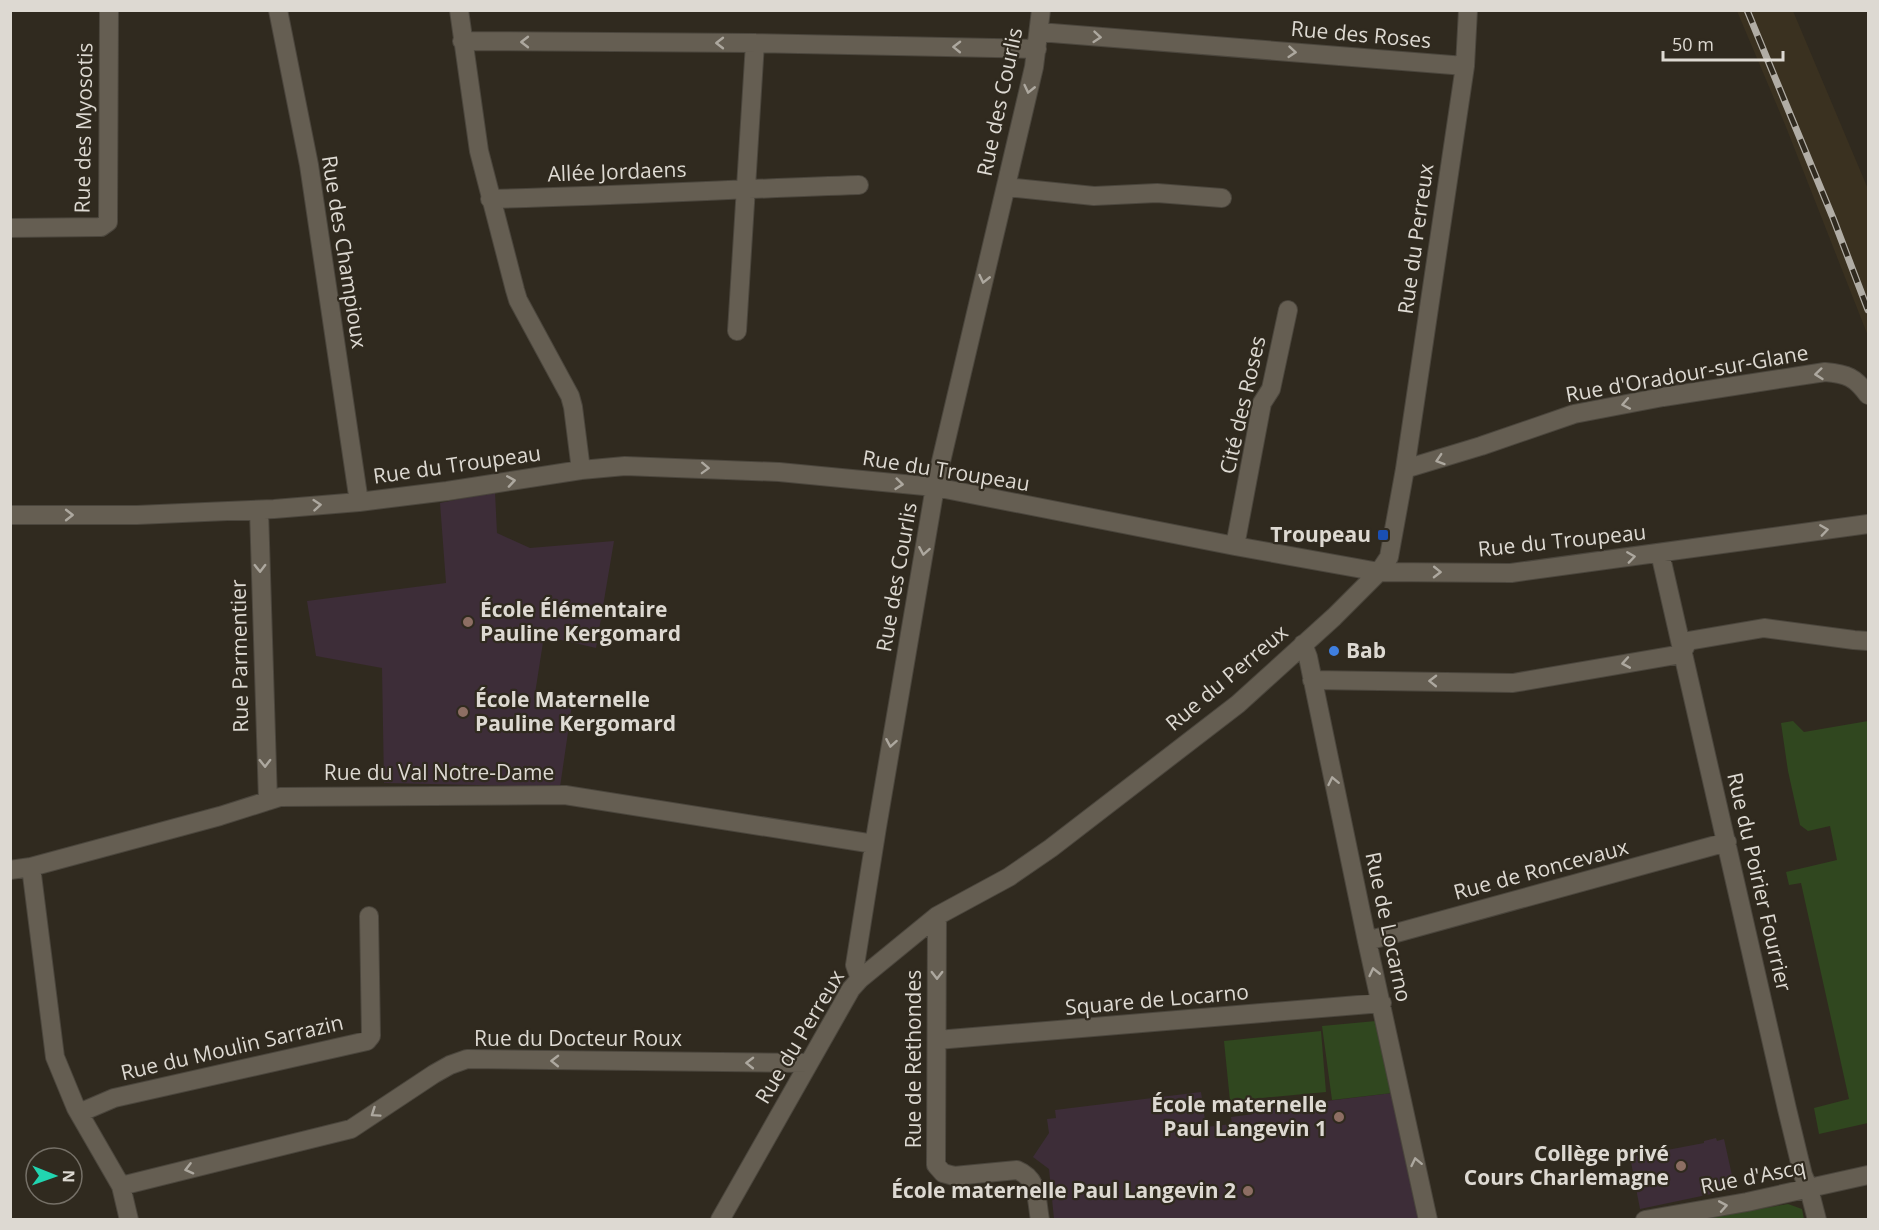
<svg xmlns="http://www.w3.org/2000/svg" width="1879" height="1230" font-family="'Open Sans',sans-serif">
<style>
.built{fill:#3a3120}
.education{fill:#3d2d38}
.green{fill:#30471f}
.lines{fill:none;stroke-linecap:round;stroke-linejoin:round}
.street-casing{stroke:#4b463d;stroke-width:20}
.street{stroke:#655e52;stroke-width:18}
.rail-casing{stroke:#b1ada5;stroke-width:7}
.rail{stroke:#302a1f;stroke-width:4.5;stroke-dasharray:14;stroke-linecap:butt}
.oneway{stroke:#ada89f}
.transit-dot{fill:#1a4fb4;stroke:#302a1f;stroke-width:2}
.education-dot{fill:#8d6e63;stroke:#302a1f;stroke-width:2}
.shop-dot{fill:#3f7fe0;stroke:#302a1f;stroke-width:2}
.labels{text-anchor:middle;stroke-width:4.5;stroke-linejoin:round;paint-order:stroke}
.street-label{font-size:21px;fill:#ddd9d2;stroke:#302a1f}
.poi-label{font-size:21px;font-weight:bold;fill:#ddd9d2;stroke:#302a1f;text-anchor:end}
</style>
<rect width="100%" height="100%" fill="#302a1f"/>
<path class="built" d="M1737,11H1793L1868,189V336L1786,127Z"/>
<path class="education" d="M495,492L497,533L530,548L614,541L596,648L544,636L534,700L572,705L560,787L384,783L382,668L316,656L307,601L446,583L440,503Z
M1201,1092L1206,1127L1232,1124L1231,1117L1253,1114V1110L1392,1093L1419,1219H1054L1049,1169L1033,1157L1049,1133L1047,1119L1056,1118L1055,1110Z
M1716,1138L1717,1141L1724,1139L1735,1189L1640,1209L1630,1157L1704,1143V1141Z"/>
<path class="green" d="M1793,721L1804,732L1868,721V1123L1819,1134L1814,1108L1849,1099L1801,883L1789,885L1786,872L1837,860L1830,826L1808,831L1800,825L1788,771L1781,723Z
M1376,1021L1392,1093L1332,1100L1322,1026Z
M1321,1031L1326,1092L1230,1101L1224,1041Z
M1788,1204L1802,1209L1804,1219H1702Z"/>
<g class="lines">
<g class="street-casing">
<path id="street" d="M278,10L309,165L359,502
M459,10L479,151L515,290L518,300L570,396L573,407L581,470
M1039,32L1465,66
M462,41L755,43L1037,49
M1006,187L1094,196L1157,193L1222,198
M490,199C613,196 736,189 859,185
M10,228L101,227L108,222L109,10
M737,331L755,43
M1405,469L1481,446L1574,414L1663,397L1825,372C1847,374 1855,377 1868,395
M259,510L268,801
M10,515H137L274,509L359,502L447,491L581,470L625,466L779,472L935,487L1235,546L1379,572L1511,573L1868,524
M1235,546L1262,403L1271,389L1288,310
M1660,553L1787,1109L1803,1175L1809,1189L1817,1220
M1303,644L1308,657L1367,941L1428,1220
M1312,680L1513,683L1676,655L1683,651L1688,641L1764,628L1854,640L1868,641
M31,867L55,1057L76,1108L121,1186L129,1220
M10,870L31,867L220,816L280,797L565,795L874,844
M937,916L936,1165L943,1173L954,1176L1017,1170C1039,1179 1036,1198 1040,1220
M1367,941L1727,842
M860,979L855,965L877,827L935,487L1034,67L1041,10
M937,1040L1382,1003
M79,1113L114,1098L367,1041L371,1036L369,916
M121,1186L351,1129L434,1074L450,1065L467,1059L808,1063
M720,1220L851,989L860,979L937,916L1009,877L1051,848L1238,704L1334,617L1379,572L1389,557L1405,469L1465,66L1468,10
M1645,1220L1747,1202L1868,1175"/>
</g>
<use href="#street" class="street"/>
<g class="rail-casing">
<path id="rail" d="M1747,10L1833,218L1868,310"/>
</g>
<use href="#rail" class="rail"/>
</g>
<defs><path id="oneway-chevron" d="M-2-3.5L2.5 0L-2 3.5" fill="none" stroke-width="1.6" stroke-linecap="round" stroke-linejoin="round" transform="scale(1.5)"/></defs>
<g class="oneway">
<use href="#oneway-chevron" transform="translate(1097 37) rotate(5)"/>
<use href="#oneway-chevron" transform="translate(525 42) rotate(-180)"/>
<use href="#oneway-chevron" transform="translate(720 43) rotate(-180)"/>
<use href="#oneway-chevron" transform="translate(957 47) rotate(-179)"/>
<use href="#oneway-chevron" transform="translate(1292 52) rotate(5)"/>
<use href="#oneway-chevron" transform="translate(1029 89) rotate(103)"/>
<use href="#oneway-chevron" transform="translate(984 279) rotate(103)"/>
<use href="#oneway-chevron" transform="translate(1819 374) rotate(174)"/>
<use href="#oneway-chevron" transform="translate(1626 404) rotate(169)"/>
<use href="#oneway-chevron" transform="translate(1440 460) rotate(162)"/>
<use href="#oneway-chevron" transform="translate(705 468) rotate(2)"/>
<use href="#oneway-chevron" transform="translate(511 481) rotate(-9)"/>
<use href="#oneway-chevron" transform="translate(899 484) rotate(6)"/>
<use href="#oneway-chevron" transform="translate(317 505) rotate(-5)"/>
<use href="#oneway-chevron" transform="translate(69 515)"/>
<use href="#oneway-chevron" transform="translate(1824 530) rotate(-8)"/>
<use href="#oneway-chevron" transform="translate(924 551) rotate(100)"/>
<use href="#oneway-chevron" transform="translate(1631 557) rotate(-8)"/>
<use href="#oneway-chevron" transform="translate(260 568) rotate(89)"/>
<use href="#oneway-chevron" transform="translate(1437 572) rotate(1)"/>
<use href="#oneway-chevron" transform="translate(1626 663) rotate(170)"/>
<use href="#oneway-chevron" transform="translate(1433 681) rotate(-179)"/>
<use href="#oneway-chevron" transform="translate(891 743) rotate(100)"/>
<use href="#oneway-chevron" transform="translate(265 763) rotate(89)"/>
<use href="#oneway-chevron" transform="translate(1333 781) rotate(-102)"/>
<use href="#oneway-chevron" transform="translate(1374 972) rotate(-103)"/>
<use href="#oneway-chevron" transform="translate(937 975) rotate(90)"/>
<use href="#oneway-chevron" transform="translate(555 1061) rotate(-179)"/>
<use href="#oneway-chevron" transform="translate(750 1063) rotate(-179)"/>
<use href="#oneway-chevron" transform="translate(375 1113) rotate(146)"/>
<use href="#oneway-chevron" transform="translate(1416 1162) rotate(-102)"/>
<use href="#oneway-chevron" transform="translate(189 1169) rotate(166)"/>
<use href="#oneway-chevron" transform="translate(1723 1206) rotate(-10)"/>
</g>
<rect class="transit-dot" x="1377" y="529" width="12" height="12" rx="3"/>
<g class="education-dot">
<circle cx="468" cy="622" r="6"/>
<circle cx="463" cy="712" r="6"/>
<circle cx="1339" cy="1117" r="6"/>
<circle cx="1681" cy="1166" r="6"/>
<circle cx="1248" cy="1191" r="6"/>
</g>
<circle class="shop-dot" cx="1334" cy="651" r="6"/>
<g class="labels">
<g class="street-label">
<text transform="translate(1361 35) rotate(5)" y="7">Rue des Roses</text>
<text transform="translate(1000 102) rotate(-78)" y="7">Rue des Courlis</text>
<text transform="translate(84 128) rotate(-89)" y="7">Rue des Myosotis</text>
<text transform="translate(617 172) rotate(-2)" y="7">Allée Jordaens</text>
<text transform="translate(1416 239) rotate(-82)" y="7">Rue du Perreux</text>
<text transform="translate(344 252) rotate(81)" y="7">Rue des Champioux</text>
<text transform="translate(1687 374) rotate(-10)" y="7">Rue d'Oradour-sur-Glane</text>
<text transform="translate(1243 405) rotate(-77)" y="7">Cité des Roses</text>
<text transform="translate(457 465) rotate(-8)" y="7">Rue du Troupeau</text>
<text transform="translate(946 471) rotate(9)" y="7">Rue du Troupeau</text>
<text transform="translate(1562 541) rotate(-6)" y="7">Rue du Troupeau</text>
<text transform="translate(897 577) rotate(-80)" y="7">Rue des Courlis</text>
<text transform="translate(240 656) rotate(-91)" y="7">Rue Parmentier</text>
<text transform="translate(1227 678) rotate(-40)" y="7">Rue du Perreux</text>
<text x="439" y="780">Rue du Val Notre-Dame</text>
<text transform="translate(1541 870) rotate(-15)" y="7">Rue de Roncevaux</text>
<text transform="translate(1759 882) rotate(77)" y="7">Rue du Poirier Fourrier</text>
<text transform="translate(1388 927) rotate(78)" y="7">Rue de Locarno</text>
<text transform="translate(1157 1000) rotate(-5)" y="7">Square de Locarno</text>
<text transform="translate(800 1037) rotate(-59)" y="7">Rue du Perreux</text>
<text x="578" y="1046">Rue du Docteur Roux</text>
<text transform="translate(232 1048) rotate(-13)" y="7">Rue du Moulin Sarrazin</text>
<text transform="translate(914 1059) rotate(-90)" y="7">Rue de Rethondes</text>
<text transform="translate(1753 1177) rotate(-11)" y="7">Rue d'Ascq</text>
</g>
<g class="poi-label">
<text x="1371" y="542">Troupeau</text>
<text x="480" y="617" text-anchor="start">École Élémentaire<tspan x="480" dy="24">Pauline Kergomard</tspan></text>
<text x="1346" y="658" text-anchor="start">Bab</text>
<text x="475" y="707" text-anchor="start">École Maternelle<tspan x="475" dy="24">Pauline Kergomard</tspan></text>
<text x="1327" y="1112">École maternelle<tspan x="1327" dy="24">Paul Langevin 1</tspan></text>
<text x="1669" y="1161">Collège privé<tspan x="1669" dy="24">Cours Charlemagne</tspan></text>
<text x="1236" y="1198">École maternelle Paul Langevin 2</text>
</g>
</g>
<rect width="1879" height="1230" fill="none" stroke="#ddd9d2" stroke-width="24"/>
<g transform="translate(54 1176) rotate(91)"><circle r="28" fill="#302a1f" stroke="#757067" stroke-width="1.5"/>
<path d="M0-4.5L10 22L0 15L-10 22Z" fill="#21d5b0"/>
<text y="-9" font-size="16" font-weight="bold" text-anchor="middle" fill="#ddd9d2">N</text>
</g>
<path d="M1663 51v9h120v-9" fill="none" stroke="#ddd9d2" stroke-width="3"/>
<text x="1672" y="51" font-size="18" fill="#ddd9d2" stroke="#302a1f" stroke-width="4.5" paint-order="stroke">50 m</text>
</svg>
